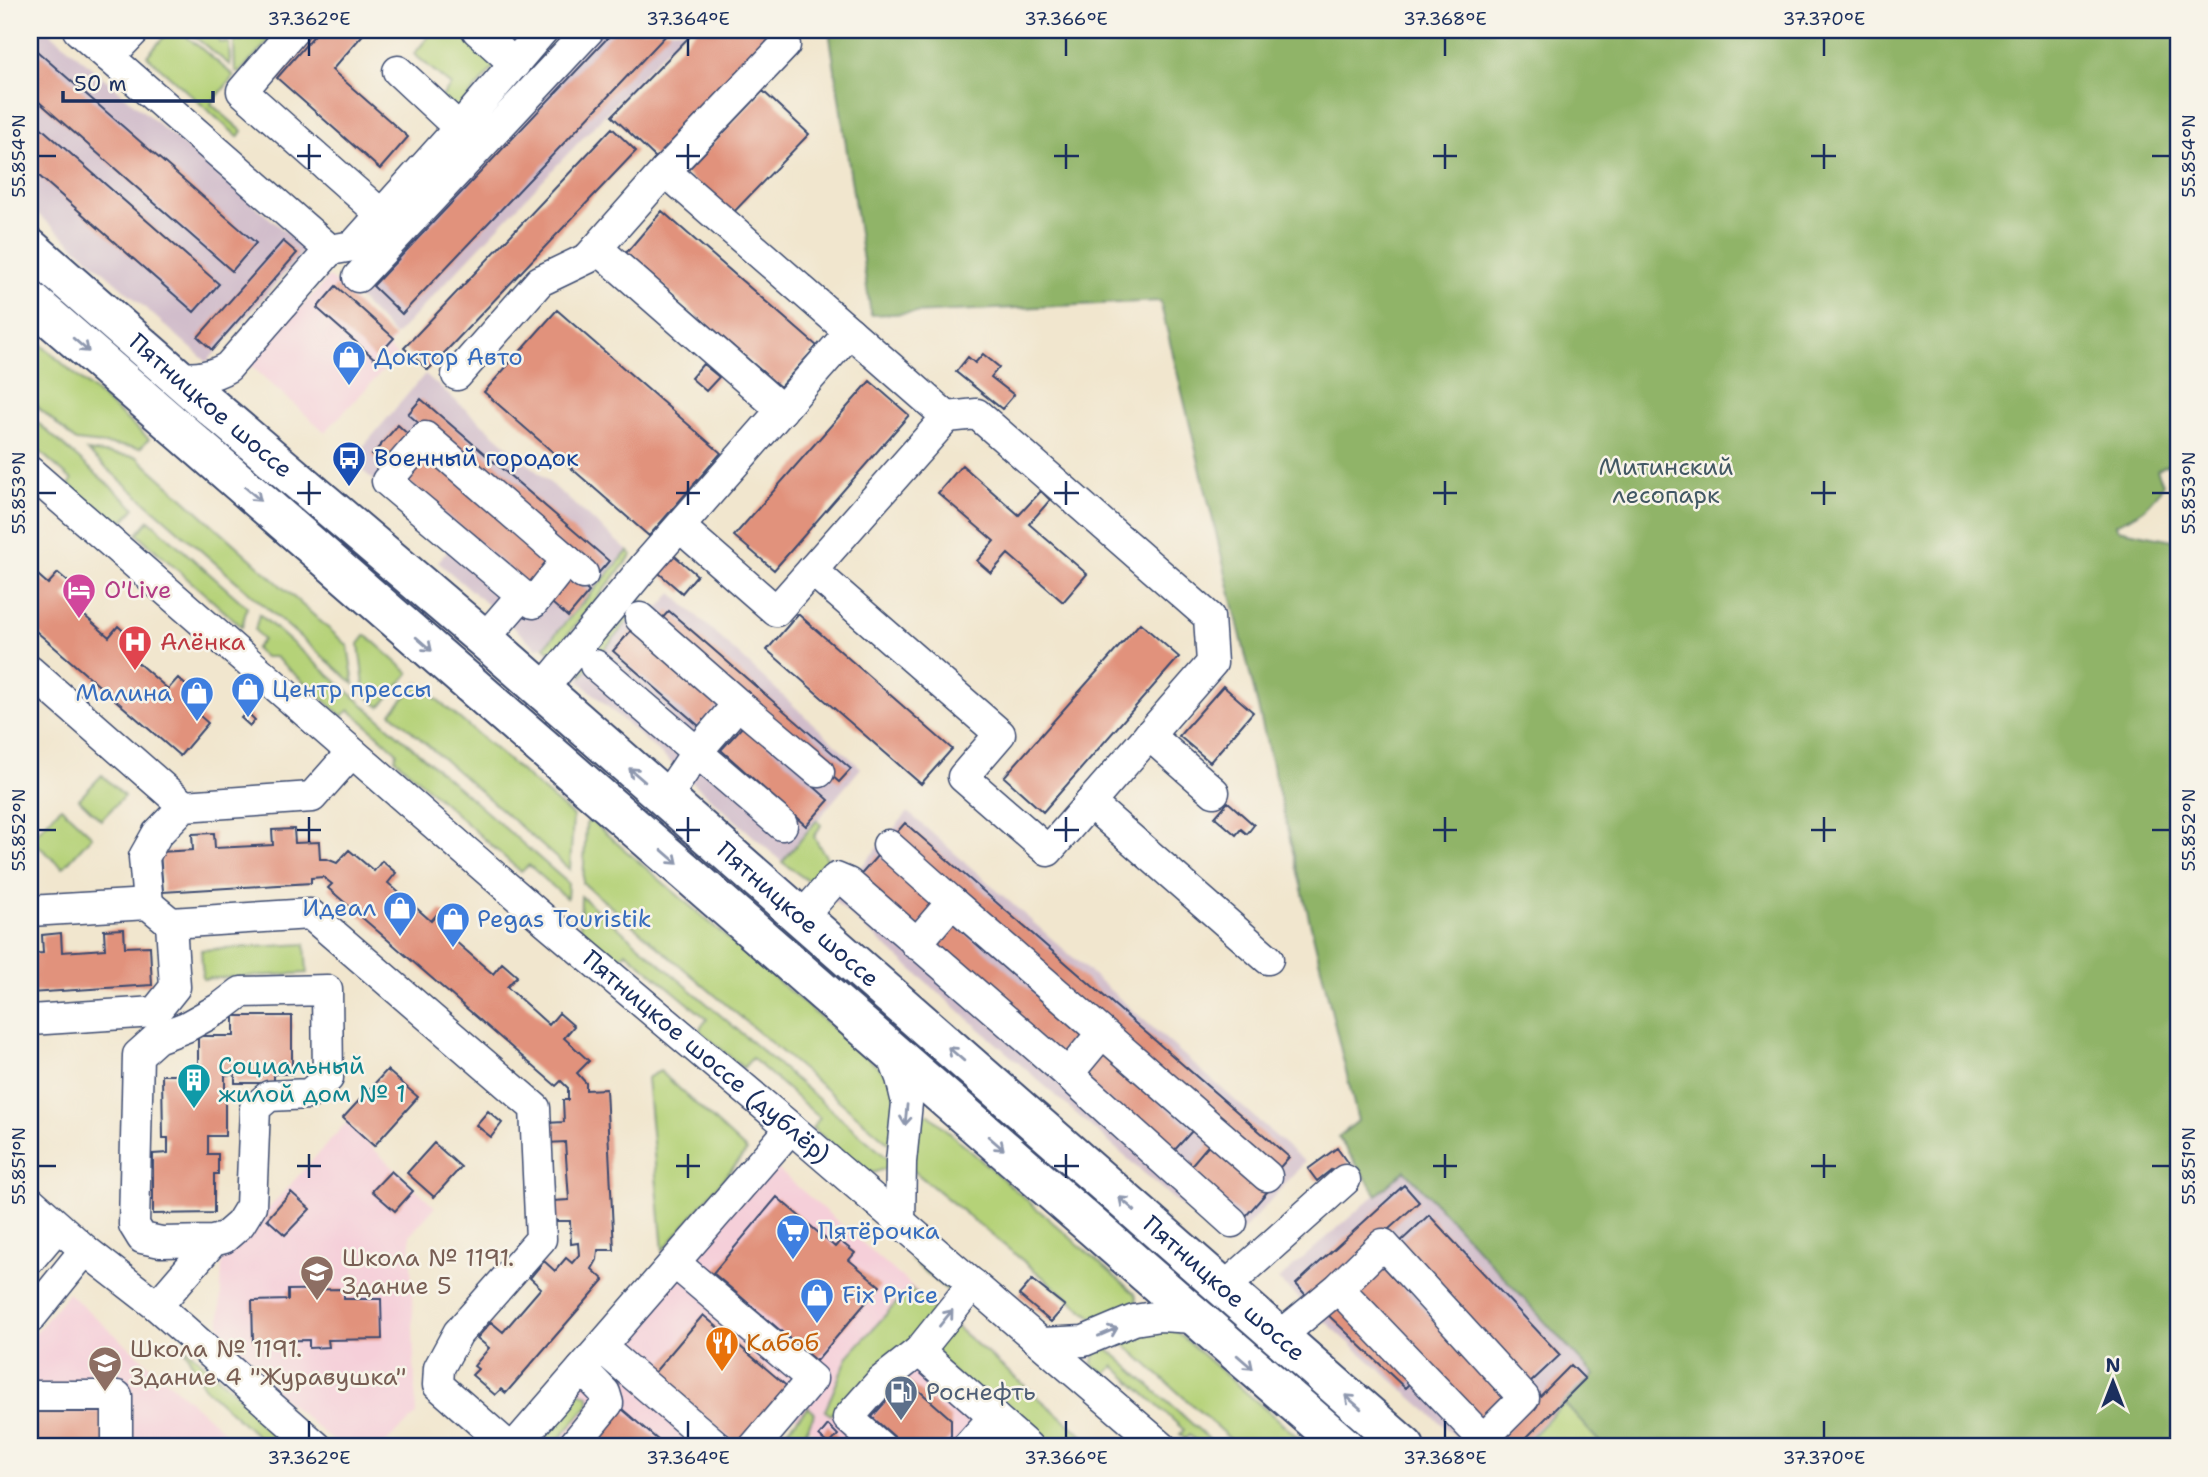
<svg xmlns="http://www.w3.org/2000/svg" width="2208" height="1477" font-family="'Shantell Sans',sans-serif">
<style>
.built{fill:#f5cfd9}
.industrial{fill:#d1bdcb}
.green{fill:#b5d278;stroke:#68806b;stroke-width:2}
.forest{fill:#90b468;stroke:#567263;stroke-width:2}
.building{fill:#e1927b}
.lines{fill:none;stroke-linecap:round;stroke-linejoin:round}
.minor-casing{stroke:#3b4a6f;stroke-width:33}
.major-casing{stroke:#3b4a6f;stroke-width:42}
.minor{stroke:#fff;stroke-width:30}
.major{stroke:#fff;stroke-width:38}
.oneway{stroke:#8d97ae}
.ticks{fill:none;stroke:#1b2f5e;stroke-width:2.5}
.labels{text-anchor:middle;stroke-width:5;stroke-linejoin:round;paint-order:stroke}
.shop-label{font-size:24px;fill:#366cbe;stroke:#f7f3e8;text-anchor:start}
.street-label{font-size:24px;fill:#1b2f5e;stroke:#f7f3e8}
.transit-label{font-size:24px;fill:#164399;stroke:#f7f3e8;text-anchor:start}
.park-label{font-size:24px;fill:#425864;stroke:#f7f3e8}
.hotel-label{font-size:24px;fill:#b23c85;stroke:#f7f3e8;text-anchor:start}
.health-label{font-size:24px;fill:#be3a42;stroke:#f7f3e8;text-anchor:start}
.culture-label{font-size:24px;fill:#0d838f;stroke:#f7f3e8;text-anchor:start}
.education-label{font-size:24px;fill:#785e54;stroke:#f7f3e8;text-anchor:start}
.food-label{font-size:24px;fill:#c56008;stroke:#f7f3e8;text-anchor:start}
.service-label{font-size:24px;fill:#4e5e75;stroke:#f7f3e8;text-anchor:start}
.neatline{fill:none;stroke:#1b2f5e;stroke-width:2.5}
.ticks-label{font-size:18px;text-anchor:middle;fill:#1b2f5e}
</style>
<rect width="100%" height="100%" fill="#f7f3e8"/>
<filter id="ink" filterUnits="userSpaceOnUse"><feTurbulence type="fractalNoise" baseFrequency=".0143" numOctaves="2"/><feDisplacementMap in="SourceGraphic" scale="14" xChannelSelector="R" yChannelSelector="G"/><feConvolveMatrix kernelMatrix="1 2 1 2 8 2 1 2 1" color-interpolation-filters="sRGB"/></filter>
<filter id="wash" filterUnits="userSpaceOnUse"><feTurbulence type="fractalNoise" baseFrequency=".00686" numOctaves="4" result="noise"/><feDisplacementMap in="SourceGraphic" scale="28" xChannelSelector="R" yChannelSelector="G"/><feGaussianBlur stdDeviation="1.57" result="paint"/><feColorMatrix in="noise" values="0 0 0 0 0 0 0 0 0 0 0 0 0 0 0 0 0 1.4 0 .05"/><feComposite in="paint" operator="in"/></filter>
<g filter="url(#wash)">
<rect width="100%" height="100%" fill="#f1e6ce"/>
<path class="built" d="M329,277L395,339L388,347L397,356L325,432L249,364Z
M346,1123L435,1207L410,1235L416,1415L381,1447H340L219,1343L222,1260Z
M760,1154L1097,1447H831L788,1411L756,1447H545L537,1440L535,1446L536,1447H522Z
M68,1293L242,1447H30V1340Z"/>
<path class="industrial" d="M30,30H47L306,249L207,362L30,207Z
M576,30H685L395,336L340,279Z
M425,374L628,551L545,646L537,648L438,562L452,546L351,461Z
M672,593L861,768L782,862L578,680L644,602L655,612Z
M908,812L1305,1162L1228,1247L833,900Z
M1405,1169L1594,1376L1521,1447H1468L1278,1280Z"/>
<path class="green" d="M170,30H179L234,76L211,104L242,131L238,137L147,56Z
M186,30H215L219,42L229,43L230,65Z
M251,30H279L239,73L235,71L234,42L242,40L250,33Z
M434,30H457L492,61L494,67L459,108L441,98L451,85L414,54Z
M30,335L149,439L140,448L76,441L30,400Z
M30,416L135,508L117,528L69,485L72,480L30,443Z
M87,451L137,457L348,646L354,684Z
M149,520L247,607L242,627L137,534Z
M628,551L632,555L557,648L549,651L545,646Z
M637,595L644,602L582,676L577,670Z
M259,614L568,883L567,899L529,865L521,872L395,759L397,752L350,710L342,716L275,657H264L255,649L263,640L255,630Z
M366,635L409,673L380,707L365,694L359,644Z
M418,683L573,816L570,870L391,713Z
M102,775L124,796L101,820L79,799Z
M61,807L92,836L63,868L31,839Z
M590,820L898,1084L896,1149L583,883L586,824Z
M817,820L821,825L814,837L830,863L812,884L782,862Z
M581,896L892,1162L887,1168L873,1173L859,1166L812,1128L820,1118L752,1058L743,1068L699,1030L707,1019L626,952L617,962L580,932Z
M305,944L307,973L203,979L201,950Z
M660,1071L747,1151L663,1251L647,1078Z
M928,1114L1134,1293L1136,1297V1306L1100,1324L909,1167L917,1120Z
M918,1252L953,1286L951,1290H947L911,1260Z
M910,1288L940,1314L831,1415L825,1411L848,1356Z
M954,1325L1096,1447H1037L930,1351Z
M1151,1328H1172L1309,1447H1239L1122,1342Z
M183,1345L283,1436L275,1447H269L204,1387Z
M1106,1347L1218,1447H1203L1189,1435L1185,1439L1180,1434L1184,1430L1114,1366L1106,1374L1092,1365L1095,1353Z
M578,1392L589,1395V1405L552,1447L539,1436Z
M1564,1403L1604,1447H1521Z
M808,1407L815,1413L805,1433V1447H773Z"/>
<path class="forest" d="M829,30H2178V460L2157,470L2163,484C2152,507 2138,515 2115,524L2118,529L2178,541V1447H1604L1564,1403L1594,1375L1405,1170L1377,1195L1338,1137L1358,1121L1160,301L871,315Z"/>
<g id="blocks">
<path class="building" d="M319,30H367L332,70L408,137L380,169L277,78Z
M615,30H671L402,314L373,286Z
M696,30H779L656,158L612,116Z
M30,45L256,243L232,271L30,94Z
M763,91L809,134L730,216L685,173Z
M30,118L219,284L194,312L30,168Z
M612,128L636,151L428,370L404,348Z
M662,211L817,346L780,387L626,253Z
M283,241L297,253L212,350L198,337Z
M336,286L394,338L375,359L317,308Z
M557,310L721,453L649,536L484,392Z
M983,354L999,367L991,377L1014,395L1002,409L956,372L968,357L975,363Z
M703,364L719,377L706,391L691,378Z
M870,381L909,415L774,570L734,536Z
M421,399L609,561L596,576L408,414Z
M398,425L413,439L387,469L372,455Z
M425,451L553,562L531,587L403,477Z
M962,465L1019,515L1041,491L1050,500L1029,524L1087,574L1063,602L1008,554L991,573L977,561L994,541L938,493Z
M669,551L697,575L682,593L653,568Z
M30,568L48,584L58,573L73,586L63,597L109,637L118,626L132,639L123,650L168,689L178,678L192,691L183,701L208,723L180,756L30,626Z
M568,573L589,592L568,617L546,598Z
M669,611L851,769L839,782L657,624Z
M798,614L952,749L921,784L767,650Z
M1140,623L1179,657L1043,812L1004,777Z
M635,626L721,701L699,726L613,651Z
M1223,686L1253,712L1210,762L1179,736Z
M247,712L255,720L250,726L241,718Z
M744,725L829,800L806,826L721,750Z
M1228,802L1254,825L1247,834L1241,829L1236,835L1215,817Z
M905,823L1289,1157L1275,1173L891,839Z
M294,829L295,843L319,842L320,859H327L337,863L349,850L374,871L382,861L396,873L388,883L431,921L441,910L448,917L456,924L447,934L493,974L502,963L517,976L507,987L549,1025L559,1013L574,1026L564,1038L589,1061L577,1073L586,1083V1090L606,1089L614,1250H598L597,1260L592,1269L604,1280L506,1393L501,1389L495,1395L472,1375L478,1369L474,1366L489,1348L477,1338L491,1322L503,1332L541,1288L530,1278L544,1261L555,1271L566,1258L572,1263L579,1255L578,1243L571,1244L570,1221H554L553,1201L569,1200L565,1142L547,1143L546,1123L564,1122L563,1100H568V1088L561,1081L556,1086L328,888L332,884L323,877L311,878V883L163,892L160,852L193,850L192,834L214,833L215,848L273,845L272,830Z
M878,855L937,905L915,930L857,879Z
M950,921L1087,1040L1066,1062L930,944Z
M124,929L125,947L150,946L152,985L30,993V954L43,953L42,935L61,933L62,952L105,949L104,930Z
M234,1016H292V1074H274V1083H235V1074L225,1075V1136H208V1154H218V1174H214V1213L153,1214V1154L168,1153V1138H163L162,1075H198V1036H234Z
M1101,1052L1192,1131L1171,1154L1081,1076Z
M387,1070L418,1097L374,1146L343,1118Z
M488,1111L502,1123L491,1137L476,1125Z
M1211,1142L1268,1191L1244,1218L1188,1169Z
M434,1143L461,1167L434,1197L407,1173Z
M1337,1148L1349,1165L1335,1175L1331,1170L1317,1181L1308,1169Z
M391,1171L413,1191L395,1211L372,1191Z
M1404,1185L1419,1202L1310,1300L1296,1284Z
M291,1192L310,1209L285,1235L267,1219Z
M777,1197L835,1247L840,1241L855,1253L849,1260L880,1286L816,1361L713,1273Z
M1429,1215L1560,1355L1529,1384L1398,1244Z
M1379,1263L1509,1400L1480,1427L1350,1290Z
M1032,1280L1065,1306L1051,1322L1019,1295Z
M344,1289V1299H381L382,1339L328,1340L329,1347L309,1348V1340L253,1341L252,1301L288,1300V1290Z
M1337,1302L1415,1378L1405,1388L1326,1313Z
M703,1315L789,1388L739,1446L654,1373Z
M1571,1365L1585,1379L1517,1447H1490Z
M906,1379L951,1419V1436L941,1447H906L872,1417Z
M622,1409L666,1447H592Z
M30,1412H108V1447H30Z
M828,1425L838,1435L829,1445L819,1436Z
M999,1426L1024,1447H980Z"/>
</g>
</g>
<g filter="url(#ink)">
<use href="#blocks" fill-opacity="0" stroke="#3b4a6f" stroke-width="2"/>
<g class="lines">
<g class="minor-casing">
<g id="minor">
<path d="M78,30L330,250"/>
<path d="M294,30L242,91L382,215"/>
<path d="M477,30L515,64"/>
<path d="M109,57L135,30"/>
<path d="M398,71L459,128"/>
<path d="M665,171L785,45"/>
<path d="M597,248L782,410"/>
<path d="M330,250L353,246L459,128L543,30"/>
<path d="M358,277L589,30"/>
<path d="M457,375L540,281L588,258L665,171L850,332L644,567L541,691"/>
<path d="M178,378C197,378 211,377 228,367L330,250"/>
<path id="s1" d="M30,472L547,922L791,1128L1162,1447"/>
<path d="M680,527L776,611L947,417L850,332"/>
<path d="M812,570L1000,734L963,777L1048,851L1212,663L1209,617L977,414L947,417"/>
<path d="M533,603L567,560"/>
<path d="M640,618L738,704L696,753L665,799"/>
<path d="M484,639L522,595L387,481L425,437L583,574"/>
<path d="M595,665L782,825"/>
<path d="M30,671L184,806"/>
<path d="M738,704L819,772"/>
<path d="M1149,735L1214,792"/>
<path d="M1090,803L1268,959"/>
<path d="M888,845L952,902"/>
<path d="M148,904L144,857L157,834L184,806L312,797L351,753"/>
<path d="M30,911L148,904L171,923L175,987L155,1012L30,1020"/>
<path d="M801,918L836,878L848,883L1068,1074L1232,1222"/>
<path d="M171,923L310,914L535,1108L541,1239L458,1333L439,1368L438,1385L509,1447"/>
<path d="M916,944L952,902L1267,1176"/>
<path d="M890,1050L901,1078L907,1103L901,1162L900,1222"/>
<path d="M1068,1074L1102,1033"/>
<path d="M30,1201L85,1250L157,1306L317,1447"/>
<path d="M30,1259L57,1227"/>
<path d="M675,1263L812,1379L754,1447"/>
<path d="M1223,1289L1345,1180"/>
<path d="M157,1306L213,1241L224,1238L240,1224L251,1206L255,1108L269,1096L309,1094L328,1078L327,990L241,992L220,1008L186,1027L157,1038L138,1055L134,1225L142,1238L161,1242L213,1241"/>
<path d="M30,1318L85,1250"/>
<path d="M1279,1337L1338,1288L1383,1244L1524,1398L1483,1439L1338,1288"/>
<path d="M1042,1343L1084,1341L1134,1320L1160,1316L1194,1318"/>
<path d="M601,1347L718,1447"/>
<path d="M919,1351L1028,1447"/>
<path d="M30,1396H117V1447"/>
<path d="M573,1446L608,1403L605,1393L582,1369"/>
<path d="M514,1447L791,1128"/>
<path d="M881,1447L848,1418L881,1381L919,1351L973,1284"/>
<path d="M967,1447L994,1417"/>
</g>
</g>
<g class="major-casing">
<g id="major">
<path id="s2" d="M30,248L201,398L484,639L1405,1447"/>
<path d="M30,300L1345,1447"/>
</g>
</g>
<use href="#minor" class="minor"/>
<use href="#major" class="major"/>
</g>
<defs><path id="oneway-shaft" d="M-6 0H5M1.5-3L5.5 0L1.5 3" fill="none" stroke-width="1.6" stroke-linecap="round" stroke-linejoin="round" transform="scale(1.75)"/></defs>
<g class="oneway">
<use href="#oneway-shaft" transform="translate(81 345) rotate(41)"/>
<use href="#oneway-shaft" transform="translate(253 494) rotate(41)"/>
<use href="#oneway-shaft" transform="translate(424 644) rotate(41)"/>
<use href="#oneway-shaft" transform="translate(637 775) rotate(-139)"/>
<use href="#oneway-shaft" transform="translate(670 857) rotate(41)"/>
<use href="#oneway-shaft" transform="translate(956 1054) rotate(-139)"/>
<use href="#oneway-shaft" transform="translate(906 1115) rotate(96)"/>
<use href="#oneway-shaft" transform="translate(996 1143) rotate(41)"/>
<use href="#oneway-shaft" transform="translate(1127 1204) rotate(-139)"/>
<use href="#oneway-shaft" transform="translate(946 1318) rotate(-51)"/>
<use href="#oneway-shaft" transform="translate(1108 1332) rotate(-23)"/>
<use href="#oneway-shaft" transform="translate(1245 1362) rotate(41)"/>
<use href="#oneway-shaft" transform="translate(1353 1402) rotate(-139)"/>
</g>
</g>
<path class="ticks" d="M309,38V56M688,38V56M1066,38V56M1445,38V56M1824,38V56M309,144V169M688,144V169M1066,144V169M1445,144V169M1824,144V169M38,156H56M297,156H321M676,156H700M1054,156H1079M1433,156H1457M1811,156H1836M2152,156H2170M309,481V505M688,481V505M1066,481V505M1445,481V505M1824,481V505M38,493H56M297,493H321M676,493H700M1054,493H1079M1433,493H1457M1811,493H1836M2152,493H2170M309,817V842M688,817V842M1066,817V842M1445,817V842M1824,817V842M38,830H56M297,830H321M676,830H700M1054,830H1079M1433,830H1457M1811,830H1836M2152,830H2170M309,1154V1178M688,1154V1178M1066,1154V1178M1445,1154V1178M1824,1154V1178M38,1166H56M297,1166H321M676,1166H700M1054,1166H1079M1433,1166H1457M1811,1166H1836M2152,1166H2170M309,1421V1438M688,1421V1438M1066,1421V1438M1445,1421V1438M1824,1421V1438"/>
<defs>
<g id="shop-pin" transform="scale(1.75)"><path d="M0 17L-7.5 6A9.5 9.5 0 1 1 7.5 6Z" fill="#3f7fe0" stroke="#f7f3e8"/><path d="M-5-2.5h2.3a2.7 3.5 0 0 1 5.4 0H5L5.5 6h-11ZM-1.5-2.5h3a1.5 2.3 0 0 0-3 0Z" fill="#fff"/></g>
<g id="bus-pin" transform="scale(1.75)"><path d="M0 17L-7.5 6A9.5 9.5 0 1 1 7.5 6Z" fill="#1a4fb4" stroke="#f7f3e8"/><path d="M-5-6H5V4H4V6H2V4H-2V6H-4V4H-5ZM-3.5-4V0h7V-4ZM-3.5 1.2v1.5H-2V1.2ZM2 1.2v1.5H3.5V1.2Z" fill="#fff"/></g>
<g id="hotel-pin" transform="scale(1.75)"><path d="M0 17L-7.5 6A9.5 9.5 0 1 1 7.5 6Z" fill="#d1479c" stroke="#f7f3e8"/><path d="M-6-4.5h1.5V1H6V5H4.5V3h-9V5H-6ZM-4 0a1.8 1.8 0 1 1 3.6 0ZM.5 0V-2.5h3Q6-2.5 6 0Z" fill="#fff"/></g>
<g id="hospital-pin" transform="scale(1.75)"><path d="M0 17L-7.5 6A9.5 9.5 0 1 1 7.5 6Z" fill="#e0444e" stroke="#f7f3e8"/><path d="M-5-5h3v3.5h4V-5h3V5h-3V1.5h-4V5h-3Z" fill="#fff"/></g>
<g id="building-pin" transform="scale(1.75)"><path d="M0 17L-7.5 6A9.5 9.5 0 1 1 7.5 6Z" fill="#0f9aa8" stroke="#f7f3e8"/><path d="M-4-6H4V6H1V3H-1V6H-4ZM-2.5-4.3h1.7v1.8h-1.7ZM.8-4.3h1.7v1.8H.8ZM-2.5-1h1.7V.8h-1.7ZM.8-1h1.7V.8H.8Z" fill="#fff"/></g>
<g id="supermarket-pin" transform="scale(1.75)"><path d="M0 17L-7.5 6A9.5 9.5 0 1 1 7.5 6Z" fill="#3f7fe0" stroke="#f7f3e8"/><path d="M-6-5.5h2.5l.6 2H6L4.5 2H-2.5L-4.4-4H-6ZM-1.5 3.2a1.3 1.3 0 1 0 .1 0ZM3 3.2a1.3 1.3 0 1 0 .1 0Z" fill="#fff"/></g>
<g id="school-pin" transform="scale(1.75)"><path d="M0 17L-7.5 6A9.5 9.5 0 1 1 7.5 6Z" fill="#8d6e63" stroke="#f7f3e8"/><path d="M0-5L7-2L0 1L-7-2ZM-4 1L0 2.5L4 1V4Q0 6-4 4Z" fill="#fff"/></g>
<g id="restaurant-pin" transform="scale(1.75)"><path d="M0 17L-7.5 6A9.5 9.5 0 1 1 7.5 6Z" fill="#e8710a" stroke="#f7f3e8"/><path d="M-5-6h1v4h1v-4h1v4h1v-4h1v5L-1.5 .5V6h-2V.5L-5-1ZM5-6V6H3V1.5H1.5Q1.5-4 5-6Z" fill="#fff"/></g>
<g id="fuel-pin" transform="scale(1.75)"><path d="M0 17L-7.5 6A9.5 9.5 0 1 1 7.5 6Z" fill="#5c6f8a" stroke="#f7f3e8"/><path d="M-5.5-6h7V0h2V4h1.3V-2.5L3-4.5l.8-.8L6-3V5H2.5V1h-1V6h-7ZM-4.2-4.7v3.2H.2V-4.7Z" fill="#fff"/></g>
</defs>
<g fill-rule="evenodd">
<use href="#shop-pin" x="349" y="357"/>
<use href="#bus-pin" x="349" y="458"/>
<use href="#hotel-pin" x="79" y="590"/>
<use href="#hospital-pin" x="135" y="642"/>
<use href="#shop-pin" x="248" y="689"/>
<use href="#shop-pin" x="197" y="693"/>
<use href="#shop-pin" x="400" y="908"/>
<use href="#shop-pin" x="453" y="919"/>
<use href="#building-pin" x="194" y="1080"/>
<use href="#supermarket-pin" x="793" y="1231"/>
<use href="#school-pin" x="317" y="1272"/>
<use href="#shop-pin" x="817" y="1295"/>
<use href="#restaurant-pin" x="722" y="1343"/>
<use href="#school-pin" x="105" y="1363"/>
<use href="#fuel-pin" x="901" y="1392"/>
</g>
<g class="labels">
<g class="shop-label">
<text x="374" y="365">Доктор Авто</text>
<text x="272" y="697">Центр прессы</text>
<text x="172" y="701" text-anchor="end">Малина</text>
<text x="376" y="916" text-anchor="end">Идеал</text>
<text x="477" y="927">Pegas Touristik</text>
<text x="818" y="1239">Пятёрочка</text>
<text x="842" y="1303">Fix Price</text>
</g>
<g class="street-label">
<text dy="8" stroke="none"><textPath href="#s2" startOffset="240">Пятницкое шоссе</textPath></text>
<text dy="8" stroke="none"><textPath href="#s2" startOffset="1017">Пятницкое шоссе</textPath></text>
<text dy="8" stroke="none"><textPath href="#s1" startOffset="894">Пятницкое шоссе (дублёр)</textPath></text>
<text dy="8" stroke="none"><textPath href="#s2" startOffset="1584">Пятницкое шоссе</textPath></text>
</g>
<g class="transit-label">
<text x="374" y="466">Военный городок</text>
</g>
<g class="park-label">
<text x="1666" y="475">Митинский<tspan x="1666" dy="28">лесопарк</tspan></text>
</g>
<g class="hotel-label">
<text x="104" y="598">O'Live</text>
</g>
<g class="health-label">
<text x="160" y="650">Алёнка</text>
</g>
<g class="culture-label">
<text x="218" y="1074">Социальный<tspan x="218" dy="28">жилой дом № 1</tspan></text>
</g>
<g class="education-label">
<text x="342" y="1266">Школа № 1191.<tspan x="342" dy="28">Здание 5</tspan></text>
<text x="130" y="1357">Школа № 1191.<tspan x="130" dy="28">Здание 4 "Журавушка"</tspan></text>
</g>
<g class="food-label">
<text x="746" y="1351">Кабоб</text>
</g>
<g class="service-label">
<text x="926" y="1400">Роснефть</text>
</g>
</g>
<rect width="2208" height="1477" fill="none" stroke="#f7f3e8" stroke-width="77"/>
<g transform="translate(2113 1382)" stroke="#f7f3e8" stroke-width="5" paint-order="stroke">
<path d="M0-5L12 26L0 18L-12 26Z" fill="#1b2f5e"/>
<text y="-10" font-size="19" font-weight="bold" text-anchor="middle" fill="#1b2f5e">N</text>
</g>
<path d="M63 91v10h150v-10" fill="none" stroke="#1b2f5e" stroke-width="3.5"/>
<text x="74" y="91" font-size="21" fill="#1b2f5e" stroke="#f7f3e8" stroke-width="5" paint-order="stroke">50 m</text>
<rect x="38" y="38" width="2132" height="1400" class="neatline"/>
<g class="ticks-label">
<text x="309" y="25">37.362°E</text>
<text x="688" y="25">37.364°E</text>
<text x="1066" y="25">37.366°E</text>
<text x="1445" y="25">37.368°E</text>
<text x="1824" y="25">37.370°E</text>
<text transform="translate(19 156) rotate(-90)" y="6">55.854°N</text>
<text transform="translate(2189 156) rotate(-90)" y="6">55.854°N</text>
<text transform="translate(19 493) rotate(-90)" y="6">55.853°N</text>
<text transform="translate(2189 493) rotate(-90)" y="6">55.853°N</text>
<text transform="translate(19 830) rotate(-90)" y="6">55.852°N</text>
<text transform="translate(2189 830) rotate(-90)" y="6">55.852°N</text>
<text transform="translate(19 1166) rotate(-90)" y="6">55.851°N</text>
<text transform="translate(2189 1166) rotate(-90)" y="6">55.851°N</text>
<text x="309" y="1464">37.362°E</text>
<text x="688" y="1464">37.364°E</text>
<text x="1066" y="1464">37.366°E</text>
<text x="1445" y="1464">37.368°E</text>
<text x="1824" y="1464">37.370°E</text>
</g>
</svg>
